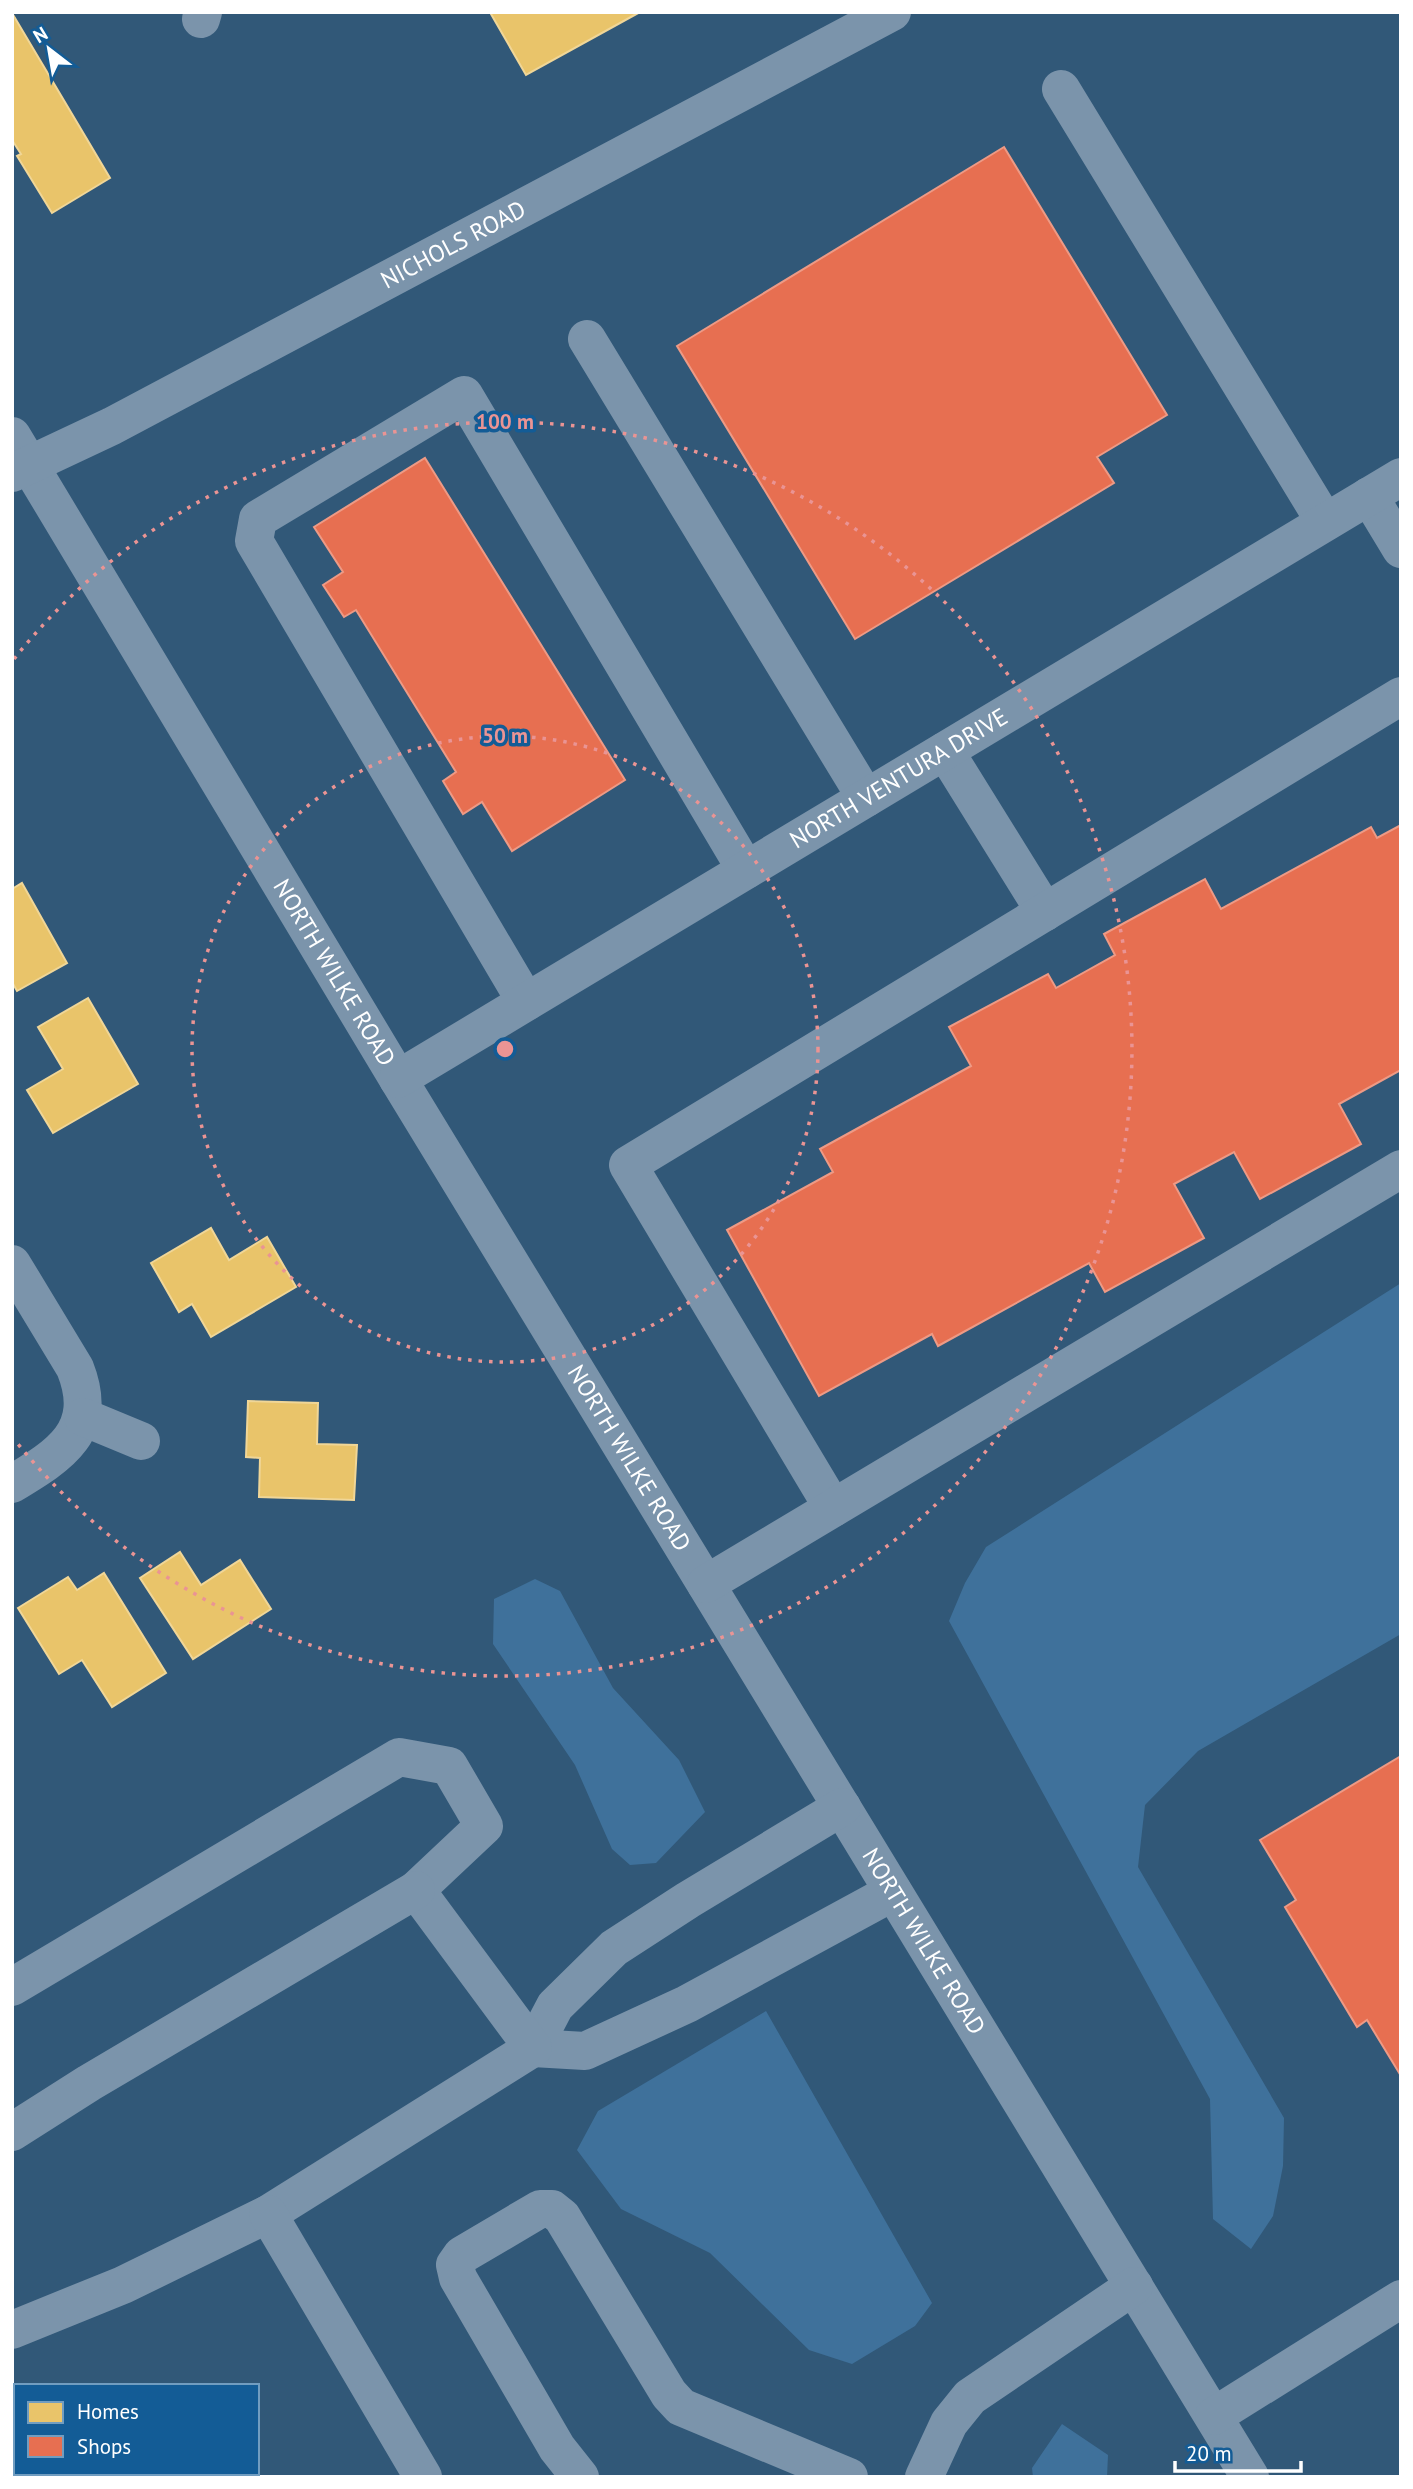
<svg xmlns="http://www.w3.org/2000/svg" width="1413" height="2489" font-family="'PT Sans',sans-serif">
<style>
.water{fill:#3f719b}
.homes{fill:#e9c46a;stroke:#f0d697;stroke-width:2}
.shops{fill:#e76f51;stroke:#ee9a85;stroke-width:2}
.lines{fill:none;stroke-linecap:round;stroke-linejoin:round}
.minor{stroke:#7b94ab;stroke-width:38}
.ring{fill:none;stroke:#ea9494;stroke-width:3.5;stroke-dasharray:3.5 7}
.labels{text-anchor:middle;stroke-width:7;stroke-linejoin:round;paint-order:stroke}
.street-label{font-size:24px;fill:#fff;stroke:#135c96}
.centre{fill:#ea9494;stroke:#135c96;stroke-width:3.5}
.ring-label{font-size:21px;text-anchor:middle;font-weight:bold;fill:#ea9494;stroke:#135c96;stroke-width:7;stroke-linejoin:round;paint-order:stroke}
</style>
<rect width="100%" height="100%" fill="#315878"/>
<path class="water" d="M1401,1283V1634L1198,1751L1145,1805L1138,1867L1284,2118L1283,2166L1273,2216L1251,2249L1213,2219L1210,2099L949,1621L965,1583L986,1547Z
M535,1579L560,1591L613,1688L679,1760L705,1812L656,1863L630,1865L612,1849L575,1765L493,1644L494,1599Z
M766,2011L932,2303L915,2326L852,2364L809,2350L710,2253L621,2209L577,2150L598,2111Z
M1062,2424L1108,2455L1107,2477H1033L1032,2468Z"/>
<path class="homes" d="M494,12H640L526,75L491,14Z
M12,13L110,178L52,213L17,156L21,154L12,140Z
M22,883L67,963L17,991L12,982V889Z
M88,998L138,1084L53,1133L27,1090L63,1069L38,1027Z
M211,1228L229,1260L267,1237L296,1287L211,1337L192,1304L179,1312L151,1263Z
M248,1401L318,1403L317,1444L357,1445L354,1500L259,1497L260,1458L246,1457Z
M180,1552L201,1585L240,1560L271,1609L193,1659L140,1578Z
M104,1573L166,1673L112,1707L82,1660L59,1674L18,1608L68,1577L77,1590Z"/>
<path class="shops" d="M1004,147L1167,415L1097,457L1114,483L855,639L677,346Z
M425,458L625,780L512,851L482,802L463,814L443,781L456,772L356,610L344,617L323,585L343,572L314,527Z
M1401,825V1070L1339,1104L1361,1144L1260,1199L1234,1152L1174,1184L1204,1238L1105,1292L1089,1263L938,1346L932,1334L819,1396L727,1230L833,1172L820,1149L971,1066L949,1027L1048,974L1056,988L1115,955L1104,934L1205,879L1221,909L1371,827L1377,838Z
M1401,1756V2076L1367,2020L1357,2027L1285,1907L1296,1900L1260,1840Z"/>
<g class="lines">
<g class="minor">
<path d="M201,19L203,12"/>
<path d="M1061,89L1325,522"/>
<path d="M587,339L866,798"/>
<path id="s1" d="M12,436L398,1079L1250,2477"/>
<path id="s2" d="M12,473L112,426L892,12"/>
<path d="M1369,496L1401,549"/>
<path d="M945,751L1045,912"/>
<path d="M526,1002L254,541L258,519L464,395L746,870"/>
<path id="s3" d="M398,1079L1401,477"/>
<path d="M12,1264L75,1368C100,1431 60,1455 12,1484"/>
<path d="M83,1417L141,1441"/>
<path d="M833,1508L628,1165L1401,696"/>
<path d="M706,1584L1401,1169"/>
<path d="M842,1807L688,1900L614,1948L555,2006L533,2048L585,2051L687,2004L893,1892"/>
<path d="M12,1987L399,1757L449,1766L484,1826L416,1890L533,2048L268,2214L123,2285L12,2330"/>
<path d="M12,2132L89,2083L416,1890"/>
<path d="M268,2214L423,2477"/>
<path d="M1214,2416L1401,2299"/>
<path d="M580,2477L557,2448L458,2278L455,2265L462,2255L540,2209H552L562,2217L669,2394L681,2407L849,2477"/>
<path d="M924,2477L949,2423L970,2397L1134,2286"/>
</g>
</g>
<g class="ring">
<circle cx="505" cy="1049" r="313"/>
<path d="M14 659A627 627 0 1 1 14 1439"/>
</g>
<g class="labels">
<g class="street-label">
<text dy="8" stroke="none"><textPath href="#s2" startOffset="497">NICHOLS ROAD</textPath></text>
<text dy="8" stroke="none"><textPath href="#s3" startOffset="584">NORTH VENTURA DRIVE</textPath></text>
<text dy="8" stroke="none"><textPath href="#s1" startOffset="626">NORTH WILKE ROAD</textPath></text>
<text dy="8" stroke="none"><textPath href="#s1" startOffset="1194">NORTH WILKE ROAD</textPath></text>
<text dy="8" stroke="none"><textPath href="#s1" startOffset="1760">NORTH WILKE ROAD</textPath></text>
</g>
</g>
<circle cx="505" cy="1049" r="10" class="centre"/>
<g class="ring-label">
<text x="505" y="429">100 m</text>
<text x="505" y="743">50 m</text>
</g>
<rect width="1413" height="2489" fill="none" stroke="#ffffff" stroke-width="28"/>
<rect x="14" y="2384" width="245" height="91" fill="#135c96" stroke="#719dc0" stroke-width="2"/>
<rect x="28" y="2402" width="35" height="21" fill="#e9c46a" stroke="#719dc0" stroke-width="2"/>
<text x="77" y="2419" font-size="21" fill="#ffffff">Homes</text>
<rect x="28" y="2436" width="35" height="21" fill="#e76f51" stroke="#719dc0" stroke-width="2"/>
<text x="77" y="2454" font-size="21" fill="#ffffff">Shops</text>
<g transform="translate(49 49) rotate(329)" stroke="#135c96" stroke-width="5" paint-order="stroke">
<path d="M0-5L12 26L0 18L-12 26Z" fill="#ffffff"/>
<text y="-10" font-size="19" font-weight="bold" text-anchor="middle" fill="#ffffff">N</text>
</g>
<path d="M1175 2461v10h126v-10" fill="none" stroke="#ffffff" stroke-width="3.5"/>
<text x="1186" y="2461" font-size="21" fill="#ffffff" stroke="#135c96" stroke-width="5" paint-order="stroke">20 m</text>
</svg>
